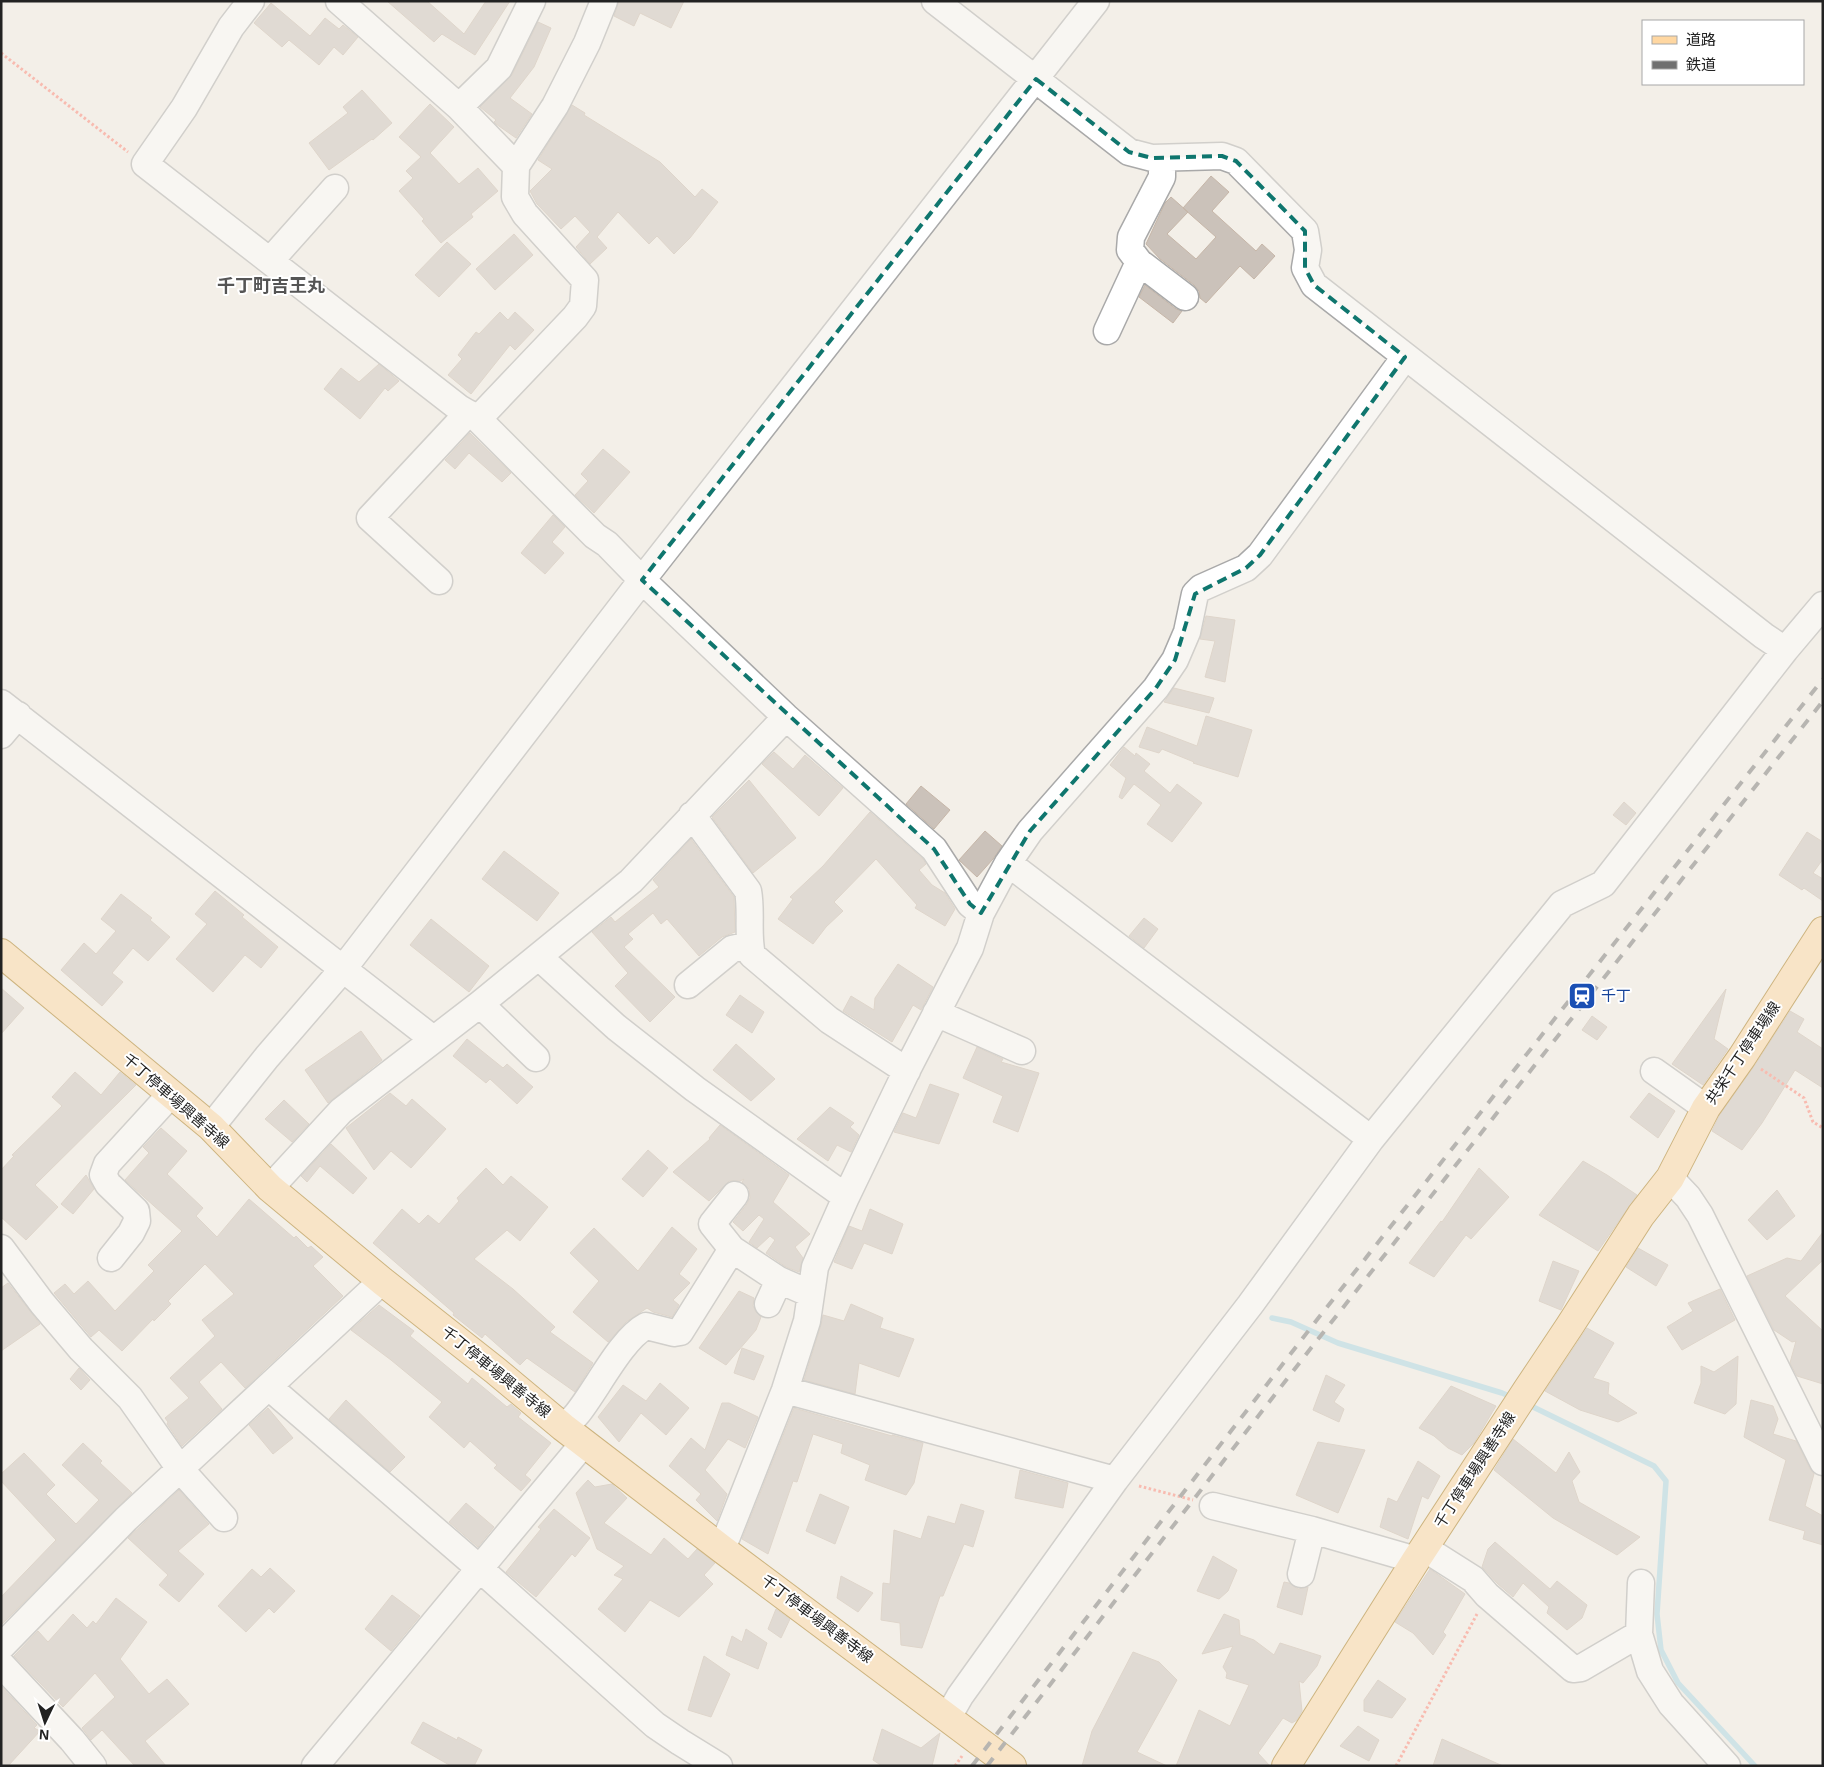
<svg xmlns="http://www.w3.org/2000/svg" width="1824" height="1767" font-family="Helvetica,'Noto Sans JP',sans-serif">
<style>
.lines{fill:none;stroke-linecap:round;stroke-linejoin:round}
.stream{stroke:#a4d5e4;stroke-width:5.5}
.building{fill:#cbc2ba;stroke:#c6b6a8}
.minor-casing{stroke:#a9a9a9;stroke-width:29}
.major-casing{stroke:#a06d00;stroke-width:30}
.path{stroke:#ff7d6d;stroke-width:3;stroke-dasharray:2.5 2.5;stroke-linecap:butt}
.minor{stroke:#fff;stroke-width:26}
.major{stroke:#ffd7a1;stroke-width:28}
.rail{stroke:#707070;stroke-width:4;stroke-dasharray:10 10;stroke-linecap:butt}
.marked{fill:none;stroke:#0f766e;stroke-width:4;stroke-dasharray:10 6;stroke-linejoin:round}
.labels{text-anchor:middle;stroke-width:4;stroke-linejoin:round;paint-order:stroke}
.transit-label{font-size:15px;fill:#164399;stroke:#fff;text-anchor:start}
.street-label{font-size:15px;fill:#222;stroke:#fff}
.quarter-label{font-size:18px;font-weight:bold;fill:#555;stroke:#fff}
</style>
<rect width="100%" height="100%" fill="#f3efe8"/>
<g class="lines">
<path class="stream" d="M1272,1318L1291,1322L1338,1343L1502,1393L1514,1398
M1527,1404L1654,1466L1666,1481L1657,1614L1661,1650L1678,1683L1755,1766"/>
</g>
<path class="building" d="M387,1H427L464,34L486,1H510L475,55L442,34L434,42Z
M619,1H684L671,28L640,13L634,26L614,16Z
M271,3L310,36L325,18L339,29L343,25L358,37L343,55L334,47L319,65L289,40L282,47L254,23Z
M538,22L551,28L534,67L510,98L532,114L516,138L496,124L494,122L496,120L480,107L512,75Z
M362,90L392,123L373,140L372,139L329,170L309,143L348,113L343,107Z
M430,104L454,127L430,153L459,184L478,168L498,191L471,214L473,217L441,243L422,221L424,219L399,191L413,178L406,171L421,157L399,137Z
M572,105L585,113L584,115L660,162L695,197L702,189L718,202L690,238L674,254L657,236L649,244L618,212L597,237L607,248L590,264L576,247L590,232L575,216L561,229L537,204L530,191L552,169L538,160Z
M1211,176L1229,192L1212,211L1256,251L1262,244L1275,256L1254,279L1240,266L1206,303L1200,298L1199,291L1194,285L1160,259L1146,244L1165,203L1171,197L1188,212L1167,234L1196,259L1216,237L1183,208Z
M514,234L533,255L495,290L476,269Z
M447,242L471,264L439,297L415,275Z
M1145,285L1176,309L1182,311L1173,323L1139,297Z
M500,312L508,320L515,312L534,330L515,350L510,345L471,394L448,375L462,359L458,355L476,332L479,334Z
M379,364L399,381L388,391L385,388L360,419L324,389L341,368L359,382Z
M470,433L511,473L502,482L469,453L455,469L445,460Z
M603,449L630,472L594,513L575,495L588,481L581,474Z
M553,515L565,527L552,542L564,553L545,574L521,553Z
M1206,616L1235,620L1225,682L1205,677L1215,641L1200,639Z
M1174,688L1214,698L1209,713L1164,702Z
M1206,716L1252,730L1238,777L1193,763L1194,762L1162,749L1159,753L1139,747L1147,727L1197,746Z
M1124,747L1135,756L1136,753L1150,764L1144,771L1170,793L1177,784L1202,803L1172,842L1147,824L1161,805L1134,784L1122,799L1119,797L1126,778L1110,765Z
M774,752L793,769L805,755L843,788L819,816L762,764Z
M749,780L796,838L753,873L712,817Z
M921,786L950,810L934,829L906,804Z
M1624,802L1636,813L1626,825L1613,815Z
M870,812L923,859L926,864L919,870L932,885L945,893L955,909L945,926L915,908L917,905L876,859L834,902L843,911L826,927L813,944L778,919L793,899L790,897L823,866Z
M985,831L1002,846L993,859L977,877L959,860Z
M1807,832L1823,842V859L1813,873L1823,879V901L1804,888L1802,890L1779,875Z
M691,839L734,897L735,932L722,937L699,956L667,919L661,924L653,913L628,934L633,939L624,947L675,997L650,1022L615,986L628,973L592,932L611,917L615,922L659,887L653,880Z
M504,851L559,893L537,921L482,879Z
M215,891L244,915L242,917L278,947L261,968L245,955L213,992L176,959L207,924L195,914Z
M121,894L152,918L150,920L170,937L148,961L133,948L112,973L123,982L102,1006L61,970L84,943L96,954L116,931L101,919Z
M1144,918L1158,929L1144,948L1129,936Z
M431,919L489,966L469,992L410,945Z
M898,964L933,987L921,1010L913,1005L892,1042L843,1011L851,996L874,1010L875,998Z
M1,988L24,1008L1,1034Z
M1726,989L1714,1039L1728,1049L1703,1085L1672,1064Z
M740,995L764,1012L752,1033L726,1015Z
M1790,1011L1804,1019L1797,1032L1823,1049V1088L1795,1070L1762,1123L1742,1150L1712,1131L1719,1116L1755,1065Z
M1592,1016L1607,1027L1597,1040L1582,1030Z
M361,1031L382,1060L328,1103L305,1070Z
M467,1039L503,1068L507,1064L533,1087L517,1104L490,1079L486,1083L453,1056Z
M736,1044L775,1079L751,1101L713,1070Z
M977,1047L1003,1059L1001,1062L1039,1073L1018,1132L993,1122L1003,1096L963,1078Z
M75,1072L101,1095L120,1072L136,1085L35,1185L58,1207L26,1240L1,1217V1170L14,1156L12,1155L62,1106L52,1097Z
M930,1084L959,1094L939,1144L894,1132L903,1113L916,1118Z
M390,1093L406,1106L412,1099L446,1129L411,1168L391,1151L374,1170L346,1128Z
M1649,1093L1675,1111L1658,1138L1630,1117Z
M284,1100L309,1124L292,1142L265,1119Z
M830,1107L854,1123L850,1127L859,1135L851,1152L837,1145L828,1161L797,1139Z
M720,1125L789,1175L773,1202L810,1234L795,1247L803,1258L799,1272L786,1267L766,1253L775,1240L770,1236L757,1248L749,1242L764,1219L759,1215L743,1231L733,1222L747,1204L750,1198L749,1189L742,1182L744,1179L740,1181H729L709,1201L673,1172L710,1139L709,1138Z
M161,1128L187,1151L167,1174L203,1208L196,1216L217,1237L249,1199L294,1238L296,1236L308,1248L311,1246L323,1257L313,1266L343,1296L245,1388L221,1362L199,1382L222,1409L182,1446L167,1424L168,1422L165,1418L189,1398L170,1378L215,1336L202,1320L234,1294L205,1264L168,1301L171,1304L154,1321L153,1319L122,1351L99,1330L91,1337L54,1293L65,1284L74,1294L88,1281L115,1311L154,1271L148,1265L182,1231L125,1180L149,1153L143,1147Z
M331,1144L367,1178L353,1194L320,1166L307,1182L301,1176Z
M648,1150L668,1168L643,1197L622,1179Z
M1583,1161L1607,1175L1637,1195L1598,1251L1539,1215Z
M486,1168L503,1185L511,1176L548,1207L520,1241L507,1230L474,1259L513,1289L555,1327L550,1332L593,1363L575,1392L527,1358L520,1365L485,1334L482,1338L453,1315L454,1313L373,1243L402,1209L419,1224L428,1215L439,1224L459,1201L457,1198Z
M1479,1168L1509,1197L1471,1239L1466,1235L1434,1277L1409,1263L1441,1221L1442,1222Z
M86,1175L94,1189L73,1214L61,1204Z
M1777,1190L1795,1216L1767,1240L1748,1220Z
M870,1209L903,1224L892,1254L864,1243L852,1269L834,1262L849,1226L862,1231Z
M672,1227L697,1249L679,1274L690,1283L673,1300L679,1305L672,1317L653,1312L647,1308L626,1322L608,1342L573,1312L599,1281L570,1253L594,1228L638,1271Z
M1823,1232V1260L1785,1296L1823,1331V1384L1797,1376L1790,1363L1796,1341L1792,1342L1774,1330L1747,1276L1787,1258L1801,1261Z
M1638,1248L1668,1265L1656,1286L1626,1267Z
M1553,1261L1579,1271L1561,1310L1539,1301Z
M8,1283L40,1324L1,1351V1288Z
M1720,1289L1735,1320L1682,1350L1667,1327L1693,1311L1688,1303Z
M739,1291L754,1298L753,1306L756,1312L761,1317L756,1330L726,1365L699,1348Z
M851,1304L883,1318L880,1328L914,1339L899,1377L859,1363L855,1394L804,1380L821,1325L823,1315L844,1321Z
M379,1305L414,1331L410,1336L468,1384L472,1378L507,1407L511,1404L521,1413L518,1417L551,1443L525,1475L531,1480L521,1491L494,1468L497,1465L470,1441L464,1448L429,1417L442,1402L391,1360L351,1330Z
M1587,1328L1614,1343L1593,1378L1609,1383L1608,1394L1637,1413L1618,1422L1580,1410L1545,1391Z
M742,1348L764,1356L754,1380L734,1373Z
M1738,1356L1736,1404L1725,1414L1694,1403L1701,1383V1366L1714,1372Z
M79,1368L90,1380L81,1390L70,1379Z
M1326,1375L1345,1385L1334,1402L1344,1409L1339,1422L1313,1410Z
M660,1383L689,1408L666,1435L641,1413L619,1442L598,1417L623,1385L646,1401Z
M1451,1386L1496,1406L1474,1443L1462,1455L1448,1448L1434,1436L1419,1428Z
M346,1400L405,1457L390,1472L329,1419Z
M1751,1400L1773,1406L1778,1419L1773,1434L1796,1441L1810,1469L1814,1474L1805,1506L1823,1516V1545L1803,1539L1805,1531L1769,1520L1786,1460L1744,1437Z
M722,1403H729L758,1417L745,1448L728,1439L705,1470L727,1494L717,1521L696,1500L701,1494L669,1466L691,1438L705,1450Z
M268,1408L293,1438L273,1454L249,1425Z
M794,1408L892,1436V1435L923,1443L914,1483L906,1495L865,1480L870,1465L841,1453L843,1444L813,1434L797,1482L793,1481L768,1554L742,1539Z
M1513,1439L1556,1473L1569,1452L1580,1472L1572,1481L1579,1502L1640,1537L1617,1555L1553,1518L1494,1470Z
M1318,1442L1365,1450L1338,1513L1296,1495Z
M83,1443L102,1461L100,1463L132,1493L1,1625V1597L56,1540L1,1481V1474L24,1453L55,1485L46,1494L76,1524L99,1500L62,1465Z
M1418,1461L1440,1476L1428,1499L1422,1496L1408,1539L1380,1527L1388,1498L1397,1502Z
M1020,1470L1068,1483L1063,1508L1015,1498Z
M588,1480L595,1487L612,1484L627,1498L604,1523L651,1555L664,1538L688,1559L697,1549L715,1563L704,1575L713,1584L679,1617L650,1600L625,1632L598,1609L623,1579L614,1575L624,1566L597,1549L576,1493Z
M179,1490L209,1524L178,1551L204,1574L179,1602L159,1585L168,1575L128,1538Z
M820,1494L849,1507L835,1544L806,1531Z
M466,1503L494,1527L478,1547L449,1522Z
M961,1504L984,1511L973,1547L964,1544L943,1596H940L922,1648L901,1645L900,1623L881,1620L883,1583L890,1584L894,1530L921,1539L928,1516L955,1524Z
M554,1509L590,1538L575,1557L572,1554L536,1597L506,1572L541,1529L538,1527Z
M1495,1542L1550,1589L1557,1581L1587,1605L1582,1618L1567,1630L1547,1613L1549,1607L1523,1583L1513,1597L1498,1584L1482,1567L1488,1549Z
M1213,1556L1237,1570L1228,1591L1219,1599L1197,1591Z
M270,1568L295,1591L274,1613L269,1608L246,1632L218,1606L252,1569L261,1577Z
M1430,1569L1465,1594L1443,1632L1446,1635L1433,1655L1413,1633L1395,1622Z
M841,1576L873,1593L858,1612L837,1598Z
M1284,1582L1289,1583L1298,1589L1308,1587L1302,1615L1277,1607Z
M392,1595L420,1616L391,1651L365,1629Z
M116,1598L147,1622L120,1659L149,1694L167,1679L189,1704L145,1741L166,1766H135L102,1730L91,1740L82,1728L115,1697L95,1673L63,1707L14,1656L38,1631L48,1642L73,1614L87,1628L93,1621L96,1624Z
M776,1609L790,1619L781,1638L768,1629Z
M1224,1614L1239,1620L1240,1635L1254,1640L1274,1655L1280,1643L1321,1656L1317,1666L1303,1683L1299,1681L1302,1711L1297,1720L1292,1723L1283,1718L1258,1753L1270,1766H1176L1199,1710L1230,1726L1249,1685L1226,1678L1227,1673L1223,1667L1233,1646L1202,1654Z
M746,1629L767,1643L758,1669L726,1655L732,1636L742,1642Z
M1133,1652L1159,1662L1177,1680L1137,1752L1167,1766H1082L1092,1731Z
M704,1656L730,1674L711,1717L688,1710Z
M1378,1680L1406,1699L1392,1718L1364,1711V1700Z
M1,1686L37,1725L34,1728L40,1731L8,1766H1Z
M423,1722L457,1740L458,1737L482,1750L474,1766H451L411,1743Z
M1358,1726L1379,1740L1369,1761L1340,1746Z
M882,1729L921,1748L940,1733L932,1766H882L873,1760Z
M1442,1739L1503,1766H1433Z"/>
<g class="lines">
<g class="minor-casing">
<path id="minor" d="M251,1L231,27L184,108L145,164L459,408L478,419L595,536L607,544L642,580L786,717L934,849L970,904L981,913
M339,1L459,107L516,166L515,197L525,214L585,280L583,306L575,317L478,419
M935,1L1129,152L1152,158L1222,156L1236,161L1305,231L1308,250L1305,268L1314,285L1764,636L1785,650
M459,107L499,68L532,1
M1162,158V177L1131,237L1130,250L1139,262L1185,297
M516,166L555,106L587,43L604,1
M270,261L335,188
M1107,331L1139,262
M439,581L370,518L468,413
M1,703L433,1039
M1,735L18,715
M692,815L748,891C752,912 747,934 752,955L829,1020L907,1071
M1008,863L1371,1139
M539,957L616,1027L695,1089L846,1197
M688,985L732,949L750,945
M480,1004L536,1058
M936,1013L1022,1051
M1654,1071L1706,1108
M211,1127L267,1057L343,969L642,580L1096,1
M1670,1178L1688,1197L1700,1215L1823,1462
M270,1188L341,1111L480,1004L631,881L786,717
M735,1195L712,1224L732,1249L779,1280L811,1294
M1,1248L42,1303L81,1349L130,1398L180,1469L224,1518
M111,1258L131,1233L137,1221L136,1211L108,1184L103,1175L107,1164L171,1094
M768,1304L779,1280
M269,1387L479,1568L655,1725L680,1742L719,1766
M785,1390L1115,1480
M563,1427C568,1423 573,1419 577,1414C596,1391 621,1339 646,1326L674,1333L680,1332L732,1249
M1213,1506L1312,1530L1416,1560
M1424,1548L1473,1579L1487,1595L1573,1669L1581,1668L1639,1634
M722,1549L785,1390L807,1321L815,1267L846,1197L908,1068L970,948L981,913L1008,863L1030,831L1156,688L1175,660L1187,632L1195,594L1201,588L1246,568L1260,555L1405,357
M1301,1574L1312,1530
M1641,1583L1639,1634L1650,1671L1671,1704L1727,1766
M1,1647L126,1519L382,1281
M1,1664L72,1740L93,1766
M948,1717L960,1696L1115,1480L1250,1305L1371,1139L1562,904L1603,884L1785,650L1823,605
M315,1766L584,1443"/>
</g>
<g class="major-casing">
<path id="major" d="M1,953L211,1127L270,1188L382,1281L496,1371L563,1427L722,1549L1012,1766
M1286,1766L1416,1560L1527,1390L1569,1327L1641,1215L1670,1178L1706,1108L1742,1057L1823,931"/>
</g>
<path class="path" d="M1,53L128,152
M1761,1069L1804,1098L1813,1122L1823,1128
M1139,1486L1193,1500
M955,1766L962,1756
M1396,1766L1477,1614"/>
<use href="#minor" class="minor"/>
<use href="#major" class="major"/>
<path class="rail" d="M972,1766L1316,1321L1823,679
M987,1766L1311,1348L1823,701"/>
</g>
<path d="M0 0H1824V1767H0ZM1036,79L1129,152L1152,158L1222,156L1236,161L1305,231V268L1314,285L1405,357L1260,555L1246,568L1195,594L1175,660L1156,688L1030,831L981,913L970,904L934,849L642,580Z" fill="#f3efe8" fill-opacity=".55" fill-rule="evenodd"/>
<path class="marked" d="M1036,79L1129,152L1152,158L1222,156L1236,161L1305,231V268L1314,285L1405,357L1260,555L1246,568L1195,594L1175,660L1156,688L1030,831L981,913L970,904L934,849L642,580Z"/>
<defs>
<g id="station-square" transform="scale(1.4375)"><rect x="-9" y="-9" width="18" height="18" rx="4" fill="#1a4fb4" stroke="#fff"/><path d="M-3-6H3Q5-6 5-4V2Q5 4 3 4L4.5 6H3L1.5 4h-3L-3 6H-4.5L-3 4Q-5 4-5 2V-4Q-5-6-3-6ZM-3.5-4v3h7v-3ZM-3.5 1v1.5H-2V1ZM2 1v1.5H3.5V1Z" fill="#fff"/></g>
</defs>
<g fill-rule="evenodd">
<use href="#station-square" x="1582" y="996"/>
</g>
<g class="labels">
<g class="transit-label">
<text x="1601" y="1001">千丁</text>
</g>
<g class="street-label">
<text transform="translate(1743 1053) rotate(-56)" y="5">共栄千丁停車場線</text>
<text transform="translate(176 1101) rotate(41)" y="5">千丁停車場興善寺線</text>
<text transform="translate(496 1372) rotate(39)" y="5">千丁停車場興善寺線</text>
<text transform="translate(1475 1470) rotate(-57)" y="5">千丁停車場興善寺線</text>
<text transform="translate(817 1619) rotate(37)" y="5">千丁停車場興善寺線</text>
</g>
<g class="quarter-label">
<text x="271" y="292">千丁町吉王丸</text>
</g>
</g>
<rect width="1824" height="1767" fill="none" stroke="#222222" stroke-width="5"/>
<rect x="1642" y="20" width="162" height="65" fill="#ffffff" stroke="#a7a7a7"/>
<rect x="1652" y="36" width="25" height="8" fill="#ffd7a1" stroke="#a7a7a7"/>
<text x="1686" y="45" font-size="15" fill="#222222">道路</text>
<rect x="1652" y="61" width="25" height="8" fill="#707070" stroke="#a7a7a7"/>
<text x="1686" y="70" font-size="15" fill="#222222">鉄道</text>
<g transform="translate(45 1722) rotate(184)" stroke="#ffffff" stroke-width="4" paint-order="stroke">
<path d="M0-4L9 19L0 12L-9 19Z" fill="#222222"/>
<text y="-8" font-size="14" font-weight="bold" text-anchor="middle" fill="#222222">N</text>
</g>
</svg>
